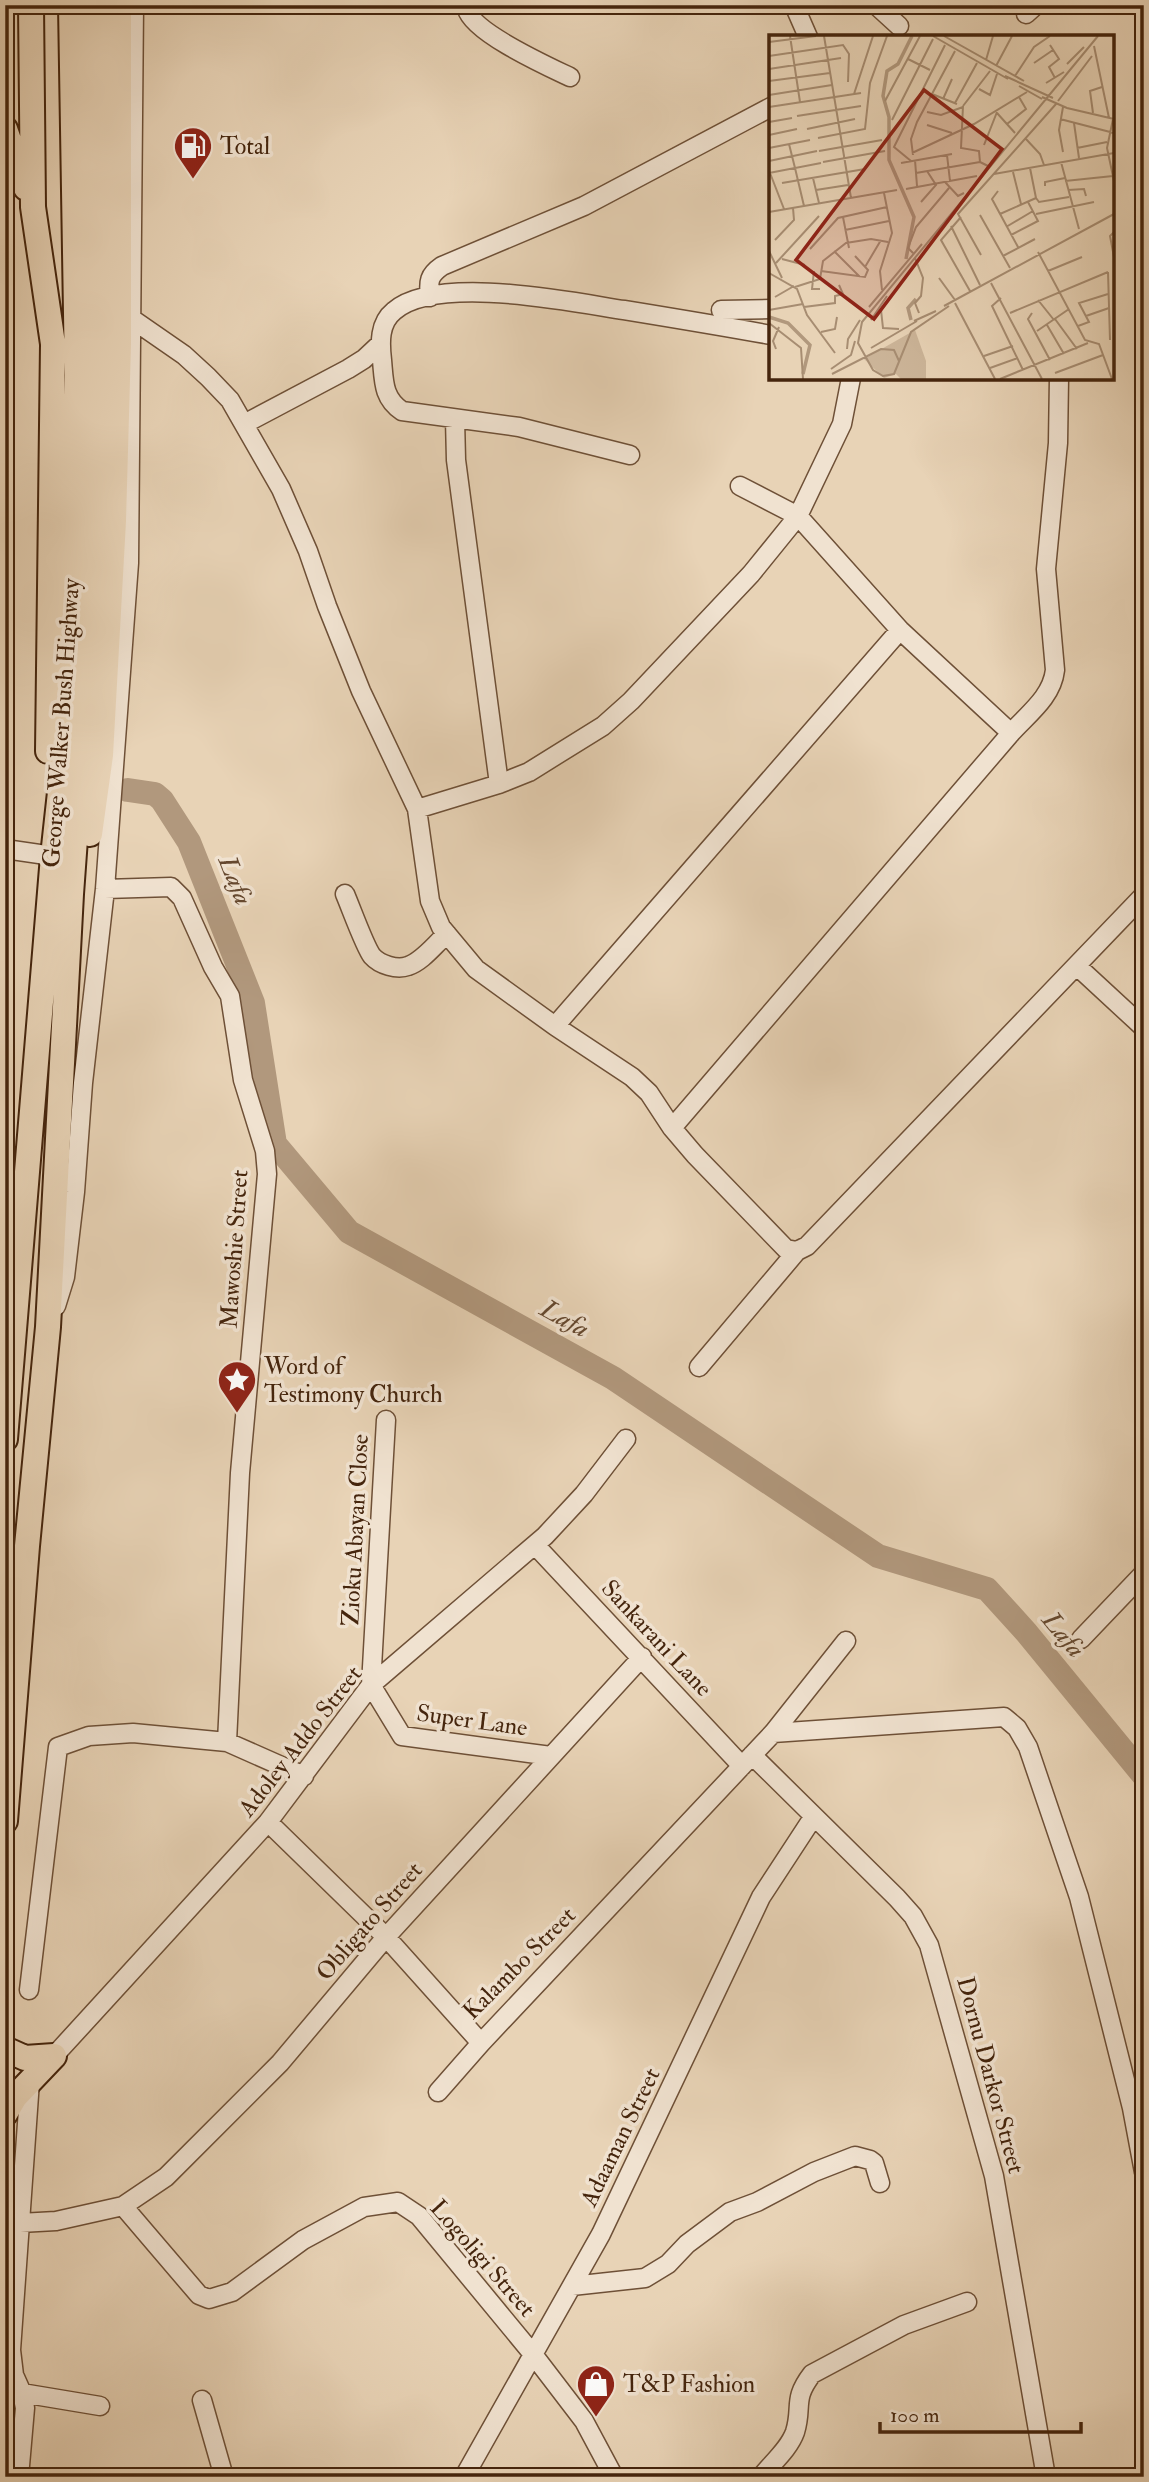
<svg xmlns="http://www.w3.org/2000/svg" width="1149" height="2482" font-family="'IM FELL Double Pica',serif">
<style>
.lines{fill:none;stroke-linecap:round;stroke-linejoin:round}
.river{stroke:#b1987d;stroke-width:24}
.minor-casing{stroke:#6e5037;stroke-width:21}
.highway-casing{stroke:#45250d;stroke-width:28}
.minor{stroke:#f0e2d0;stroke-width:18}
.highway{stroke:#e8d3b6;stroke-width:24}
.labels{text-anchor:middle;stroke-width:7;stroke-linejoin:round;paint-order:stroke}
.poi-label{font-size:24px;fill:#45250d;stroke:#f0e2d0;text-anchor:start}
.street-label{font-size:24px;fill:#45250d;stroke:#f0e2d0}
.water-label{font-size:26px;font-style:italic;fill:#65482f;stroke:#f0e2d0}
.inset-river{fill:none;stroke:#b1987d;stroke-width:3.5}
.inset-road{fill:none;stroke:#a78d72;stroke-width:2}
.view{fill:#8f2418;fill-opacity:0.15;stroke:#8f2418;stroke-width:3.5}
.inset-edge{fill:none;stroke:#45250d;stroke-width:3.5}
</style>
<rect width="100%" height="100%" fill="#e8d3b6"/>
<filter id="stains"><feTurbulence type="fractalNoise" baseFrequency=".00286" numOctaves="4"/><feColorMatrix values="0 0 0 0 .2 0 0 0 0 .09 0 0 0 0 .02 0 0 0 .5 -.17"/></filter>
<radialGradient id="worn" r=".72"><stop offset=".6" stop-color="#630" stop-opacity="0"/><stop offset="1" stop-color="#630" stop-opacity=".3"/></radialGradient>
<g class="lines">
<path class="river" d="M128,790L155,794L162,800L189,842L253,1003L275,1144L349,1232L613,1378L878,1556L987,1589L1026,1632L1144,1776"/>
<g class="minor-casing">
<path id="minor" d="M470,5L467,9C472,32 547,66 570,77
M794,5L808,37
M876,5L899,26
M1026,14L1036,5
M430,297C428,281 429,275 442,266L584,206L771,107
M721,310L771,309
M132,319L184,355L208,377L230,400L281,489L308,551L327,606L361,691L417,809L430,901L441,927L476,969L555,1026L632,1077L649,1093L672,1128L695,1155L786,1249L797,1251
M455,419L456,460L499,784
M244,424L348,369L364,359L380,344
M630,455L519,427L402,411C383,398 384,382 382,360C380,343 379,323 394,311C437,274 571,302 624,310C673,318 722,326 771,335
M740,486L798,516L900,630L1011,733
M417,809L499,784L529,772L603,726L631,701L751,574L798,516L842,424L851,378
M5,849L53,856
M105,889L171,887L182,898L213,967L230,996L243,1080L265,1151L267,1174L240,1473L227,1742
M345,894C351,908 365,947 372,956C380,965 397,970 408,966C423,961 435,944 447,934
M1078,967L1144,1028
M555,1026L900,630
M672,1128L1011,733C1028,714 1052,697 1055,670L1046,569L1058,443L1059,378
M56,1306L65,1277L75,1192L83,1083L105,889L129,563L134,5
M699,1367L797,1251L807,1246L1144,895
M386,1420L371,1685L402,1736L551,1756
M535,1545L742,1766
M1081,1639L1144,1573
M773,1733L1004,1717L1017,1728L1028,1747L1079,1897L1132,2108L1144,2172
M752,1755L897,1898L913,1916L929,1945L994,2176L1046,2477
M268,1822L386,1937L481,2043
M29,1990L58,1747L89,1736L133,1733L227,1742L304,1776
M54,2056L268,1822L371,1685L545,1536L584,1494L626,1439
M438,2092L481,2043L773,1733L846,1641
M123,2206L166,2177L280,2063L386,1937L642,1657
M20,2223L56,2221L123,2206L199,2295L209,2299L232,2292L303,2240L364,2207L398,2202L419,2216L532,2353L584,2421L614,2477
M572,2286L645,2278L668,2264L687,2244L730,2212L757,2202L814,2172L855,2156L870,2160L874,2163L880,2183
M22,2393L100,2406
M202,2400L224,2477
M19,2477L25,2408L22,2393L14,2375L11,2350L30,2081
M464,2477L601,2234L761,1897L814,1816
M761,2477C772,2463 789,2449 795,2432C803,2406 792,2400 812,2374L904,2325L967,2302"/>
</g>
<g class="highway-casing">
<path id="highway" d="M31,5L33,207L53,344L48,751
M5,129L26,188
M90,834L101,755L114,521L119,344V5
M5,1439L53,856L62,774L68,667L77,375L71,5
M5,1821L27,1546L48,1327L71,894L85,701L98,347L95,5
M5,2049L25,2058L54,2056
M5,2114L15,2097L54,2056"/>
</g>
<use href="#minor" class="minor"/>
<use href="#highway" class="highway"/>
</g>
<defs>
<g id="fuel-pin" transform="scale(2.0125)"><path d="M0 17L-7.5 6A9.5 9.5 0 1 1 7.5 6Z" fill="#8f2418" stroke="#f0e2d0"/><path d="M-5.5-6h7V0h2V4h1.3V-2.5L3-4.5l.8-.8L6-3V5H2.5V1h-1V6h-7ZM-4.2-4.7v3.2H.2V-4.7Z" fill="#fff"/></g>
<g id="sight-pin" transform="scale(2.0125)"><path d="M0 17L-7.5 6A9.5 9.5 0 1 1 7.5 6Z" fill="#8f2418" stroke="#f0e2d0"/><path d="M0-6L1.8-2.2L6-1.7L2.9 1.2L3.7 5.4L0 3.3L-3.7 5.4L-2.9 1.2L-6-1.7L-1.8-2.2Z" fill="#fff"/></g>
<g id="shop-pin" transform="scale(2.0125)"><path d="M0 17L-7.5 6A9.5 9.5 0 1 1 7.5 6Z" fill="#8f2418" stroke="#f0e2d0"/><path d="M-5-2.5h2.3a2.7 3.5 0 0 1 5.4 0H5L5.5 6h-11ZM-1.5-2.5h3a1.5 2.3 0 0 0-3 0Z" fill="#fff"/></g>
</defs>
<g fill-rule="evenodd">
<use href="#fuel-pin" x="193" y="146"/>
<use href="#sight-pin" x="237" y="1380"/>
<use href="#shop-pin" x="596" y="2384"/>
</g>
<g class="labels">
<g class="poi-label">
<text x="220" y="154">Total</text>
<text x="264" y="1374">Word of<tspan x="264" dy="28">Testimony Church</tspan></text>
<text x="623" y="2392">T&amp;P Fashion</text>
</g>
<g class="street-label">
<text transform="translate(61 723) rotate(-86)" y="8">George Walker Bush Highway</text>
<text transform="translate(234 1249) rotate(-86)" y="8">Mawoshie Street</text>
<text transform="translate(355 1530) rotate(-87)" y="8">Zioku Abayan Close</text>
<text transform="translate(657 1638) rotate(47)" y="8">Sankarani Lane</text>
<text transform="translate(472 1720) rotate(8)" y="8">Super Lane</text>
<text transform="translate(300 1741) rotate(-52)" y="8">Adoley Addo Street</text>
<text transform="translate(369 1921) rotate(-49)" y="8">Obligato Street</text>
<text transform="translate(519 1963) rotate(-45)" y="8">Kalambo Street</text>
<text transform="translate(991 2075) rotate(75)" y="8">Dornu Darkor Street</text>
<text transform="translate(620 2137) rotate(-64)" y="8">Adaaman Street</text>
<text transform="translate(483 2258) rotate(49)" y="8">Logoligi Street</text>
</g>
<g class="water-label">
<text transform="translate(236 880) rotate(68)" y="9">Lafa</text>
<text transform="translate(565 1318) rotate(29)" y="9">Lafa</text>
<text transform="translate(1064 1634) rotate(50)" y="9">Lafa</text>
</g>
</g>
<g transform="translate(769 35)">
<rect width="345" height="345" fill="#e8d3b6"/>
<path d="M146,295L157,326V344H132L127,339L115,343L95,324Z" fill="#ccb599"/>
<path class="inset-river" d="M137,224L145,182L120,125V82L114,61L118,36L129,29L143,1M0,282L19,288L41,310L34,339M142,285L139,273L147,264"/>
<path class="inset-road" d="M21,1L31,67M55,1L82,163M164,1L239,44M175,1L255,46M0,7L47,1M281,10L290,24L280,32L286,43M325,11L340,83M0,21L74,10L80,19L79,47M139,24L161,35M217,25L224,1M265,28L284,15M298,29L315,12M227,31L243,1M0,34L72,23M236,41L284,63M246,41L265,12L281,1M0,46L61,38M277,48L295,37M250,51L273,64M210,54L221,60L228,39M85,59L104,1M163,59L188,69M0,60L63,50M273,62L298,73L345,84M174,64L183,44M116,66L151,1M289,66L323,21M186,68L208,28M194,71L192,113L210,116L211,127L219,131M194,71L221,36M0,72L92,58M294,72L290,95L294,117M158,77L172,80L194,72M228,78L246,98M324,78L321,56L333,52M28,81L92,71M291,84L345,98M344,84L338,113L345,146M123,85L164,4M0,87L23,83M305,88L310,123M238,89L257,74L250,62M158,90L183,98M38,94L86,84M0,100L28,94M49,103L96,94L101,48L118,1M256,103L271,119L275,130M215,110L228,77M0,113L41,105M308,113L338,107M50,116L113,105M143,118L205,89L258,57M144,120L142,104L148,87L186,16M178,120L181,146M146,125L148,151M0,126L48,116M142,126L125,112L176,10M54,127L116,116M292,127L310,194M132,128L183,119M261,133L267,163M244,137L252,169M0,138L26,133L20,109M1,138L15,174M147,138L211,127M225,139L345,118M44,143L50,168M296,146L344,141M176,147L189,161L195,158M13,148L96,134M276,151V147L296,143M137,154L208,141M47,155L79,150M299,155L315,154L317,161M229,156L223,164L249,212M267,163L270,167L300,162M152,167L167,150L158,136M35,171L26,133L52,128M0,177L128,155M231,179L267,163M267,179L325,167M211,180L241,233M74,182L80,213M192,182L172,205L201,256M182,191L211,250M237,192L264,176M76,195L120,186M345,197L341,201L345,222M242,200L269,186L259,167M6,205L25,185L24,173M41,214L69,183L118,172M0,216L13,243M65,216L91,242M269,217L316,305L330,309L343,344M144,218L139,213L147,192L180,153M212,220L189,179L287,69M234,221L266,204M146,223L154,243L152,261L146,268L150,278M13,224L36,230M7,228L50,181M96,232L112,205M45,236L43,254H51M52,236L96,242L99,235L86,221M279,236L313,222M339,237L341,305M0,238L28,254L38,280L66,318M170,243L186,265M222,248L273,344M26,252L51,244L54,226L77,208L102,204L119,207M113,255L111,236L123,198L115,158M6,262L25,251M232,263L223,271L254,335M269,265L285,285M186,268L226,344M175,271L345,179M180,271L142,297L125,339L114,341L104,335L89,308L93,287L329,1M35,272L66,268V261L74,259L70,250M100,272L153,209M0,275L34,269M112,275L114,293L130,294M241,278L339,237M263,278L259,284L281,325M317,281L340,273M286,284L308,314M102,285L118,261M145,286L167,276M0,288L32,313L34,344M278,290L295,319M309,291L320,287L310,268L339,259M268,296L300,274M52,297L66,294L68,282M102,313L148,286M7,314L4,306L10,292M78,314L79,304L91,285M215,321L244,311M221,333L249,323M62,334L82,320L86,306M286,338L334,320M63,339L112,314L125,315L130,326M231,344L319,308"/>
<path class="view" d="M155,55L233,114L105,284L27,225Z"/>
<rect width="345" height="345" class="inset-edge"/>
</g>
<rect width="1149" height="2482" fill="none" stroke="#e8d3b6" stroke-width="28"/>
<rect x="7" y="7" width="1135" height="2468" fill="none" stroke="#45250d" stroke-width="3.5"/>
<rect x="14" y="14" width="1121" height="2454" fill="none" stroke="#45250d" stroke-width="2"/>
<path d="M880 2422v10h201v-10" fill="none" stroke="#45250d" stroke-width="3.5"/>
<text x="890" y="2422" font-size="21" fill="#45250d" stroke="#f0e2d0" stroke-width="5" paint-order="stroke">100 m</text>
<rect width="100%" height="100%" filter="url(#stains)"/>
<rect width="100%" height="100%" fill="url(#worn)"/>
</svg>
